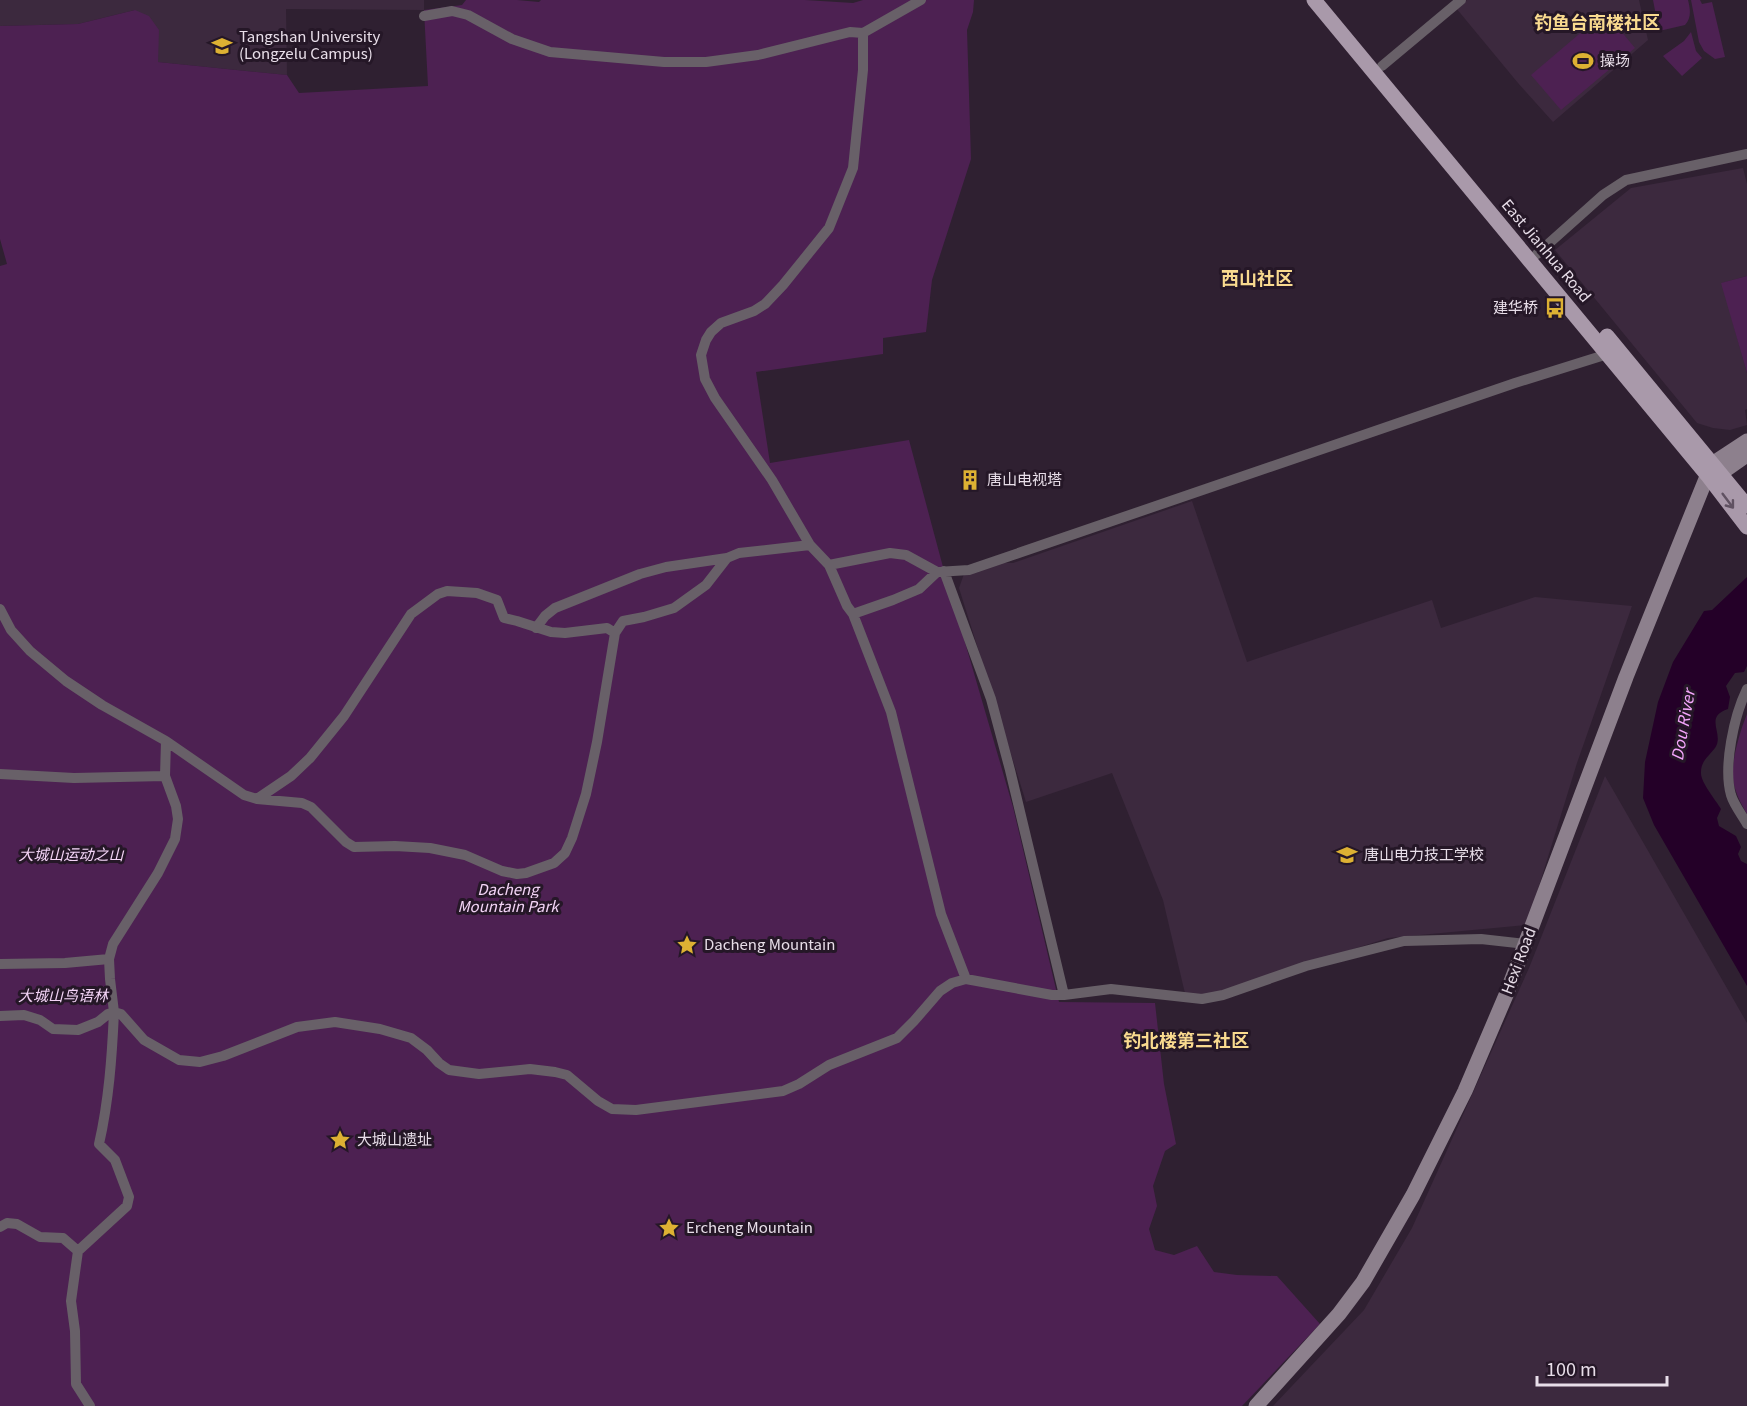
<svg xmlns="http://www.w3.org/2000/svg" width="1747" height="1406" font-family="Georgia,'Noto Sans SC',serif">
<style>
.built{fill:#3c293e}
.green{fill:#4d2152}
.water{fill:#240028}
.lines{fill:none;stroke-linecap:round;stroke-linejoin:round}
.street{stroke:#686068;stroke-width:10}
.secondary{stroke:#8d808d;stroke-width:15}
.primary{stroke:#a999aa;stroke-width:15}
.oneway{stroke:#605262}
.labels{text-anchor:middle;stroke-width:6;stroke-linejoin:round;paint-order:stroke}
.poi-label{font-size:15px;fill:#e8dee9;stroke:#251727;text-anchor:start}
.street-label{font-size:15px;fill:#e8dee9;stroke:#251727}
.park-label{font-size:15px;font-style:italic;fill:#f3d4f6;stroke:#251727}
.water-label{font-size:16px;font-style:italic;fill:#f4a5fb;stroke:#251727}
.quarter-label{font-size:18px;font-weight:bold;fill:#f9da8f;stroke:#251727}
</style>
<rect width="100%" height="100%" fill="#2f2031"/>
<path class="built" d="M0,0H424V10L286,9L287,75L158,62L135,10L78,24L0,26Z
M1467,0H1639L1648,40L1553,122L1518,83L1456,8Z
M1743,168L1747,184V276L1722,283L1747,373V409L1745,410L1747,425L1730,430L1713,428L1697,423L1555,250L1631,188Z
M1192,501L1247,662L1432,600L1441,628L1535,597L1632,606L1577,763L1527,925L1388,938L1187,1002L1163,900L1112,773L1026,802L959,588L964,574L996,563H1013Z
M1605,776L1747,1023V1406H1273L1364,1310L1412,1228L1529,968Z"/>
<path class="green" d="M466,0H517L539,2L541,0H805L853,3L863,0H974L973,12L967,30L971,159L932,280L926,332L883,338V354L756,372L770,463L909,440L943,567L1013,807L1059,1002L1155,1003L1164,1084L1176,1144L1165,1151L1153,1186L1157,1206L1149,1229L1155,1250L1174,1255L1197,1246L1214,1272L1237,1275L1277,1276L1320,1324L1242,1406H0V266L7,264L0,239V26L78,24L135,10L149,16L159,30L158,62L287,75L299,93L428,86L424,10L462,5Z
M1653,0H1688C1690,8 1692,18 1685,25L1659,31Z
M1691,0H1700L1702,4L1712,2L1725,57L1715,59L1704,51L1699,42Z
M1605,12L1635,48L1561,110L1531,75Z
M1691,32L1696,51L1702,58L1682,76L1663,56L1684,41Z
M1747,276V373L1721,283Z
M1747,714V814C1741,804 1734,790 1733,779C1731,761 1740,731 1747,714Z"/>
<path class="water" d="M1747,577V666L1744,672L1735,673L1726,686L1730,697L1728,709C1703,717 1725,734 1715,748C1709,756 1701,761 1701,772C1700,782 1716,800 1721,809L1717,818L1719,826L1736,836L1741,847L1738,854L1741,861L1747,864V986L1654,825L1643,798L1645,762L1658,702L1673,662L1704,611L1712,610Z"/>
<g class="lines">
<path class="street" d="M424,16L452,11L468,15L512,39L550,52L664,62H706L758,55L850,32L863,33L921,0
M1382,66L1461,0
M1537,254L1603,195L1626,180L1747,154
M829,565L890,553L906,555L937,572L969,570L1515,383L1611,353
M944,571L991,699L1010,770L1064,995
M0,609L11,630L30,651L66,681L102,705L166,741L165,776L176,806L178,819L175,839L158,873L113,944L109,959L110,979L114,1012L121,1014L144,1040L179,1060L200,1062L223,1056L297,1027L335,1022L380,1029L411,1038L427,1050L439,1063L449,1070L479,1074L530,1069L555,1072L567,1075L598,1101L612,1109L636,1110L783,1091L799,1084L829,1065L897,1038L914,1021L940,991L952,983L966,979L941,914L891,712L853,614L847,606L829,565L810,545L772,480L715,398L705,379L701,355L706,340L711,332L721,323L754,311L765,304L783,285L829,228L853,168L863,70V33
M853,614L893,600L919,589L937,572
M536,628L545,616L555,608L640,574L666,567L727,558L739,553L810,545
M1747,689C1734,716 1723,766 1731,795C1734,805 1742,815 1747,824
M166,741L244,795L257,799L302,803L311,807L346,842L354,847L395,846L430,848L465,855L502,871L517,874L526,873L554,863L565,853L572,838L586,794L597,742L615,633L623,621L644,617L674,608L706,585L727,558
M0,774L74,778L165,776
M257,799L291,776L310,758L344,716L411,614L438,594L447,591L477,593L497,600L504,618L517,621L551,632L565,633L607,628L615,633
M0,964L65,963L109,959
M966,979L1052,995H1064L1111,989L1202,999L1223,995L1306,966L1404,941L1481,939L1526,944
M0,1016L24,1015L40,1020L53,1029L78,1030L98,1022L108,1014L114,1012C112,1056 109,1100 99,1144L115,1160L129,1197L127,1206L78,1251L71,1301L75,1331L76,1384L90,1406
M0,1227L7,1223L17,1224L40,1237L63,1238L78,1251"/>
<path class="secondary" d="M1708,476L1721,473L1747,455
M1256,1406L1339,1314L1363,1282L1413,1195L1465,1091L1506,995L1626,677L1712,464L1747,441"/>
<path class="primary" d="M1314,0L1708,476L1747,527
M1607,336L1747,506"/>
</g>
<defs><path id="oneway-shaft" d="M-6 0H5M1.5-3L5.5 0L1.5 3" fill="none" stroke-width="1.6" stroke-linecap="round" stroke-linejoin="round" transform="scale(1.5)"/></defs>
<use class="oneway" href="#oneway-shaft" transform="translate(1728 501) rotate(53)"/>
<defs>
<g id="university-bare" transform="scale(1.62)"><path d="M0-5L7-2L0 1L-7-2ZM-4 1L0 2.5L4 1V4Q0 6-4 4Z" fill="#ddb133" stroke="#251727" stroke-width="2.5" paint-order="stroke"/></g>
<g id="stadium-bare" transform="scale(1.62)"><path d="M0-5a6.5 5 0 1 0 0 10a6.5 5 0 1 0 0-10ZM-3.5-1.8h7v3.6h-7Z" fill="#ddb133" stroke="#251727" stroke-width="2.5" paint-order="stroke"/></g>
<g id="bus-bare" transform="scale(1.62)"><path d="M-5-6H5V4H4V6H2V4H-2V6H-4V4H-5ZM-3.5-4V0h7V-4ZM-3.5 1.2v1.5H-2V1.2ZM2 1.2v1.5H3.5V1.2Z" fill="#ddb133" stroke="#251727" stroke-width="2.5" paint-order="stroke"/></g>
<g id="building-bare" transform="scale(1.62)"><path d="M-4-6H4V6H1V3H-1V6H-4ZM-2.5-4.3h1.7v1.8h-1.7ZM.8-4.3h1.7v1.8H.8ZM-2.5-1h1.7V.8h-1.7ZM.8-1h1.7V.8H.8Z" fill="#ddb133" stroke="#251727" stroke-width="2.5" paint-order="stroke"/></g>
<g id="school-bare" transform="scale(1.62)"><path d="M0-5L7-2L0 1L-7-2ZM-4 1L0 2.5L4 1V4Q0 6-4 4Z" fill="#ddb133" stroke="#251727" stroke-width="2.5" paint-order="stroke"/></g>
<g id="sight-bare" transform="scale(1.62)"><path d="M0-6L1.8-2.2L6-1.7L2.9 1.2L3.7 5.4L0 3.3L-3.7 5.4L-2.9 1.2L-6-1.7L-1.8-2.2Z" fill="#ddb133" stroke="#251727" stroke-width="2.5" paint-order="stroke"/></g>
</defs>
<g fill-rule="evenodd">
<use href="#university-bare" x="222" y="46"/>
<use href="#stadium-bare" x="1583" y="61"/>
<use href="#bus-bare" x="1555" y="308"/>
<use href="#building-bare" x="970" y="480"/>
<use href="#school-bare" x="1347" y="855"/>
<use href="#sight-bare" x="687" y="945"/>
<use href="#sight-bare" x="340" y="1140"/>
<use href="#sight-bare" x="669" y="1228"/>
</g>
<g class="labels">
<g class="poi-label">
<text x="239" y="42">Tangshan University<tspan x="239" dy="17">(Longzelu Campus)</tspan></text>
<text x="1600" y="66">操场</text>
<text x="1538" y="313" text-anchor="end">建华桥</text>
<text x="987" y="485">唐山电视塔</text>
<text x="1364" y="860">唐山电力技工学校</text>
<text x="704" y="950">Dacheng Mountain</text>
<text x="357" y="1145">大城山遗址</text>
<text x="686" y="1233">Ercheng Mountain</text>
</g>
<g class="street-label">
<text transform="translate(1546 251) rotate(50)" y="5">East Jianhua Road</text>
<text transform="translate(1519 961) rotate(-69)" y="5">Hexi Road</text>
</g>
<g class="park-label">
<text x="71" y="860">大城山运动之山</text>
<text x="508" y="895">Dacheng<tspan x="508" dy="17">Mountain Park</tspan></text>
<text x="63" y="1001">大城山鸟语林</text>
</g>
<g class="water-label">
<text transform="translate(1683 725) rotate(-80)" y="6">Dou River</text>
</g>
<g class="quarter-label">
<text x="1597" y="29">钓鱼台南楼社区</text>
<text x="1257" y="285">西山社区</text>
<text x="1186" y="1047">钓北楼第三社区</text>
</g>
</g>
<path d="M1537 1376v9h130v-9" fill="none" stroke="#e8dee9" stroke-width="3"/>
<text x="1546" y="1376" font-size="18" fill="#e8dee9" stroke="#251727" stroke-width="4.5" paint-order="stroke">100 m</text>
</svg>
